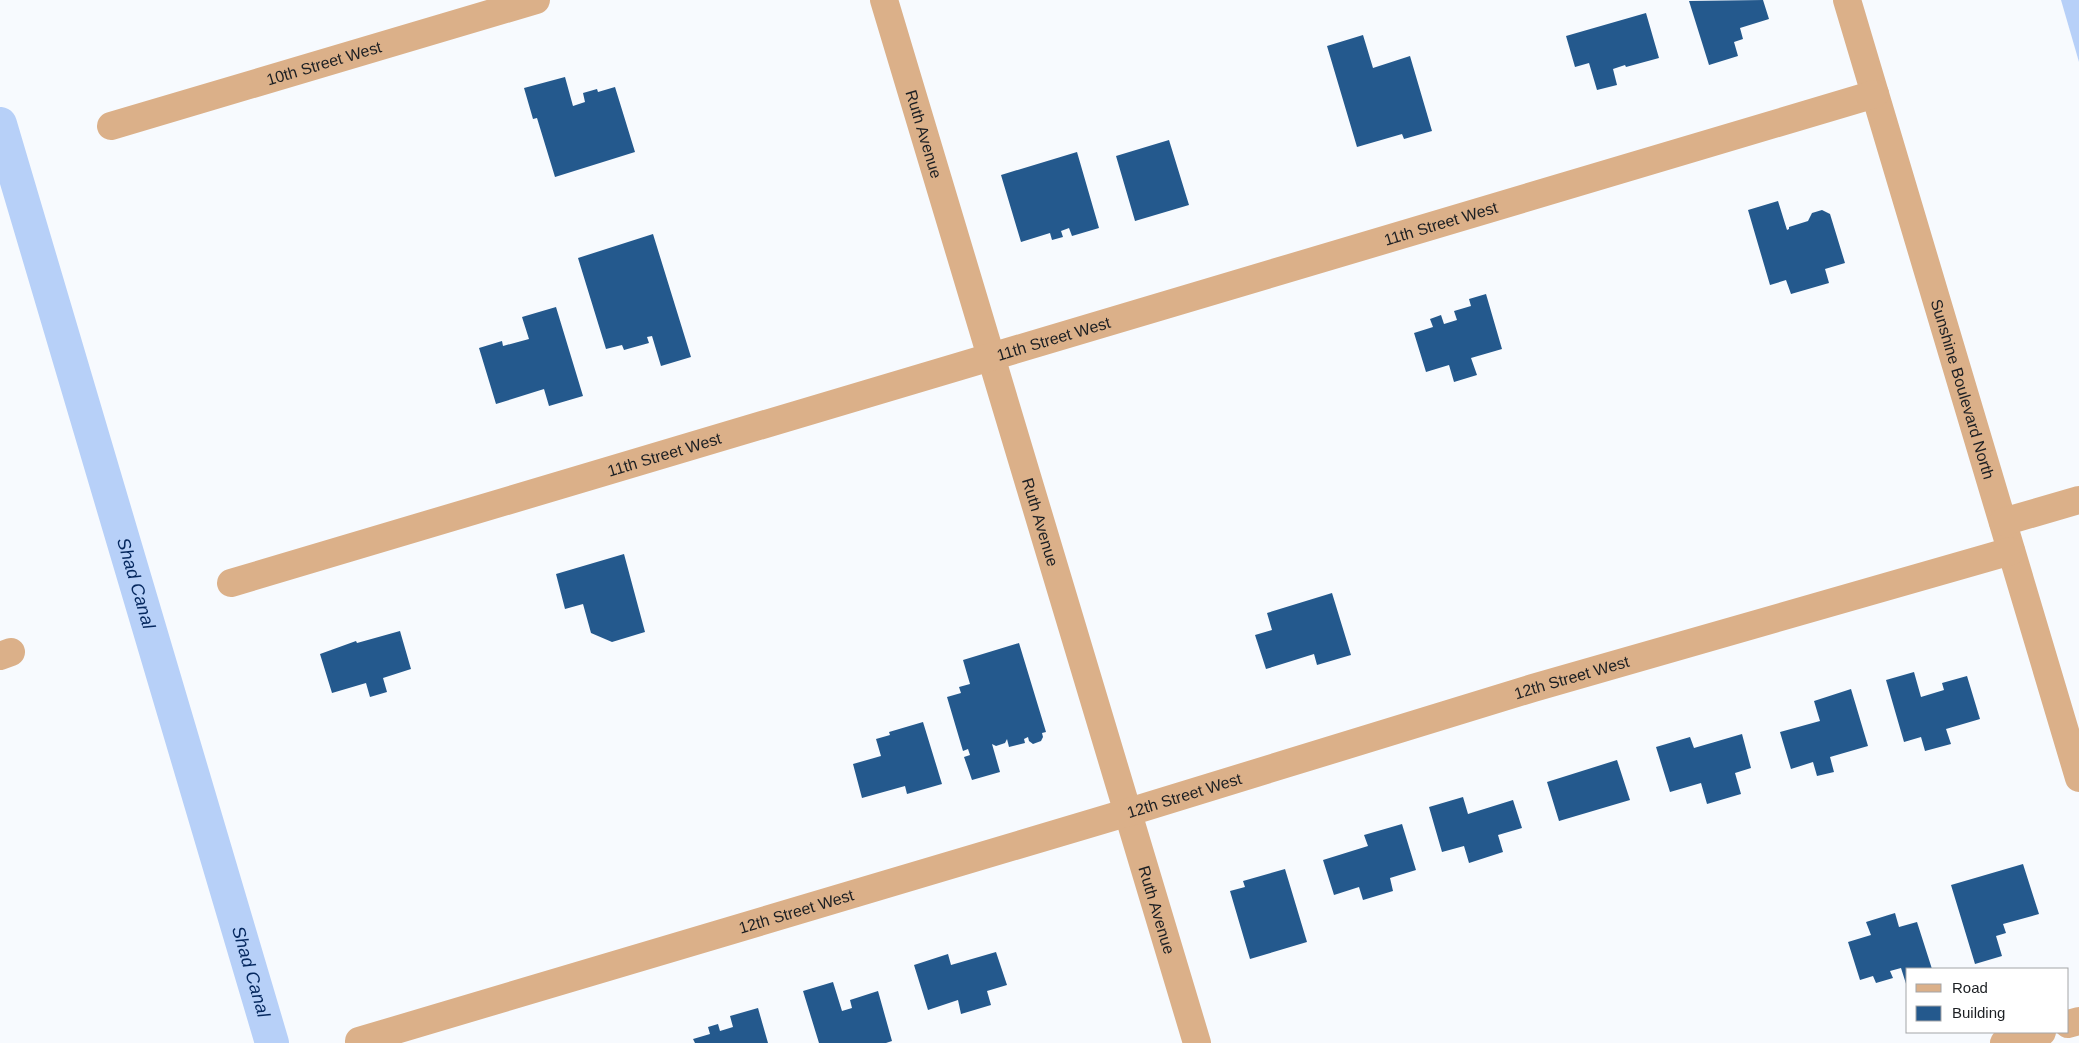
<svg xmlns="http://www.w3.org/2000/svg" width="2079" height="1043" font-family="Helvetica,sans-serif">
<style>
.water{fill:#b7d0f8}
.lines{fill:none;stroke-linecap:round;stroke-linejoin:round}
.canal{stroke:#b7d0f8;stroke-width:34}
.building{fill:#24598d}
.minor{stroke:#dbb089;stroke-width:28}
.labels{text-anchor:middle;stroke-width:5;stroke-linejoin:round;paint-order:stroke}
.street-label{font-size:16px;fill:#1c1f23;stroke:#fff}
.water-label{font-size:18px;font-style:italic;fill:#05285f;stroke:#fff}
</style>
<rect width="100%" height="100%" fill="#f7fafe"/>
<path class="water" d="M2061,0H2079V62Z"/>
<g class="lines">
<path class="canal" id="s1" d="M0,124L272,1043"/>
</g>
<path class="building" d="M1763,0L1769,19L1740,28L1743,39L1734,42L1738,56L1709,65L1689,1Z
M1646,13L1659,58L1626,67L1625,65L1613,69L1617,85L1597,90L1589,63L1575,67L1566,36Z
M1363,35L1373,68L1410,56L1432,131L1404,139L1402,134L1357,147L1327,46Z
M565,77L573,106L585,102L583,93L597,89L598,92L615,87L635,152L555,177L537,118L533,119L524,88Z
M1169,140L1189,205L1135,221L1116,156Z
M1077,152L1099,228L1072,236L1069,228L1061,231L1063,237L1052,240L1050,233L1021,242L1001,175Z
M1778,201L1787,230L1789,229V227L1808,221L1812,213L1822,210L1830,214L1845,263L1825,269L1829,283L1791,294L1786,280L1770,285L1748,210Z
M653,234L691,357L661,366L652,336L647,337L649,343L624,350L622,345L606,349L578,258Z
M1486,294L1502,349L1471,358L1477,375L1454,382L1449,365L1426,372L1414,333L1433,327L1430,319L1441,315L1444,324L1457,320L1454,311L1471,306L1469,299Z
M556,307L583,396L549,406L544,389L496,404L479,348L502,341L503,346L529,339L522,317Z
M624,554L645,632L612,642L591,633L583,604L565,609L556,574Z
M1332,593L1351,655L1317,665L1314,654L1266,669L1255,635L1272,630L1267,613Z
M400,631L411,669L383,678L387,692L370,697L366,683L332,693L320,654L356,641L357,643Z
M1019,643L1046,732L1042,733L1043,737L1041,741L1033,744L1029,741L1028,737L1024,739L1025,743L1009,747L1007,739L1005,743L996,746L992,744L1000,772L972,780L964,757L970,755L968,749L963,751L947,697L961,693L959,687L970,684L963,660Z
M1914,672L1921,697L1944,690L1942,683L1967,676L1980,719L1946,729L1951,744L1925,751L1921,737L1904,742L1886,680Z
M1851,689L1868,746L1830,757L1834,772L1817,776L1813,762L1791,769L1780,732L1820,721L1814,701Z
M923,722L942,784L907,794L905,786L862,798L853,764L881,756L876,739L890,735L889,732Z
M1742,734L1751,768L1735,773L1741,794L1707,804L1701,783L1670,792L1656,747L1690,737L1694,748Z
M1617,760L1630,800L1559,821L1547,782Z
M1463,797L1468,814L1513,800L1522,828L1498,835L1503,852L1469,863L1464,846L1442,852L1429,807Z
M1402,824L1416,870L1390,878L1393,891L1363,900L1359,887L1334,895L1323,860L1368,846L1364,835Z
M2023,864L2039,914L2003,924L2006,933L1996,936L2002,956L1975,964L1951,885Z
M1285,869L1307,942L1250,959L1230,891L1245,887L1243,881Z
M1895,913L1899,927L1917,922L1932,969H1908V990L1901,968L1890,971L1893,978L1876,983L1873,976L1860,980L1848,942L1871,935L1866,922Z
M996,952L1007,985L987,991L991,1005L961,1014L958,1000L928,1010L914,965L948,954L951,965Z
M833,982L842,1011L852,1008L850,1000L878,991L892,1041L886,1043H819L803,991Z
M758,1008L768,1043H695L693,1039L710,1034L708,1027L718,1024L720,1031L733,1027L730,1016Z"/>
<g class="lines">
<g class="minor">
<path id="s2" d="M884,0L1197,1043"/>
<path id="s3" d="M1847,0L2079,778"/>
<path id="s4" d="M111,126L536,0"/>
<path d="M2003,522L2079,500"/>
<path id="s5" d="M231,583L1875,94"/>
<path d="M0,656L11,652"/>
<path d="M2068,1024L2079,1021"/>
<path id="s6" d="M359,1041L1129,812L1533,688L2011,551"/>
<path d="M2004,1043L2042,1032"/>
</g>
</g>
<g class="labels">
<g class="street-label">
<text dy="6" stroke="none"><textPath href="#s4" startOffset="222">10th Street West</textPath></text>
<text dy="6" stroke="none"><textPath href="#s2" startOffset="140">Ruth Avenue</textPath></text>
<text dy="6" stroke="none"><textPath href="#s5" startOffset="1262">11th Street West</textPath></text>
<text dy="6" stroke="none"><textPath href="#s5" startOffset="858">11th Street West</textPath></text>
<text dy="6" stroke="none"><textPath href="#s3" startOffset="406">Sunshine Boulevard North</textPath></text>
<text dy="6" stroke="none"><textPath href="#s5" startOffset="452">11th Street West</textPath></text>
<text dy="6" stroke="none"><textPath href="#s2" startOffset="545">Ruth Avenue</textPath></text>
<text dy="6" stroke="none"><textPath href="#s6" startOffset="1266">12th Street West</textPath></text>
<text dy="6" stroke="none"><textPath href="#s6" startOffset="861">12th Street West</textPath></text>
<text dy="6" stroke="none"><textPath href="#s2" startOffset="950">Ruth Avenue</textPath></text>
<text dy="6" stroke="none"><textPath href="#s6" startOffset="456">12th Street West</textPath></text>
</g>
<g class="water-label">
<text dy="6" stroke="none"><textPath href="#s1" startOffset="479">Shad Canal</textPath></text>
<text dy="6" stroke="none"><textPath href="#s1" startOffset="884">Shad Canal</textPath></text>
</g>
</g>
<rect x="1906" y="968" width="162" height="65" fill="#ffffff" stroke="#a4a5a7"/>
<rect x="1916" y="984" width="25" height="8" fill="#dbb089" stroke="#a4a5a7"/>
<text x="1952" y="993" font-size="15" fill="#1c1f23">Road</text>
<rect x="1916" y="1006" width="25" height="15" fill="#24598d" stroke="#a4a5a7"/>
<text x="1952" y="1018" font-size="15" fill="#1c1f23">Building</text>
</svg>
